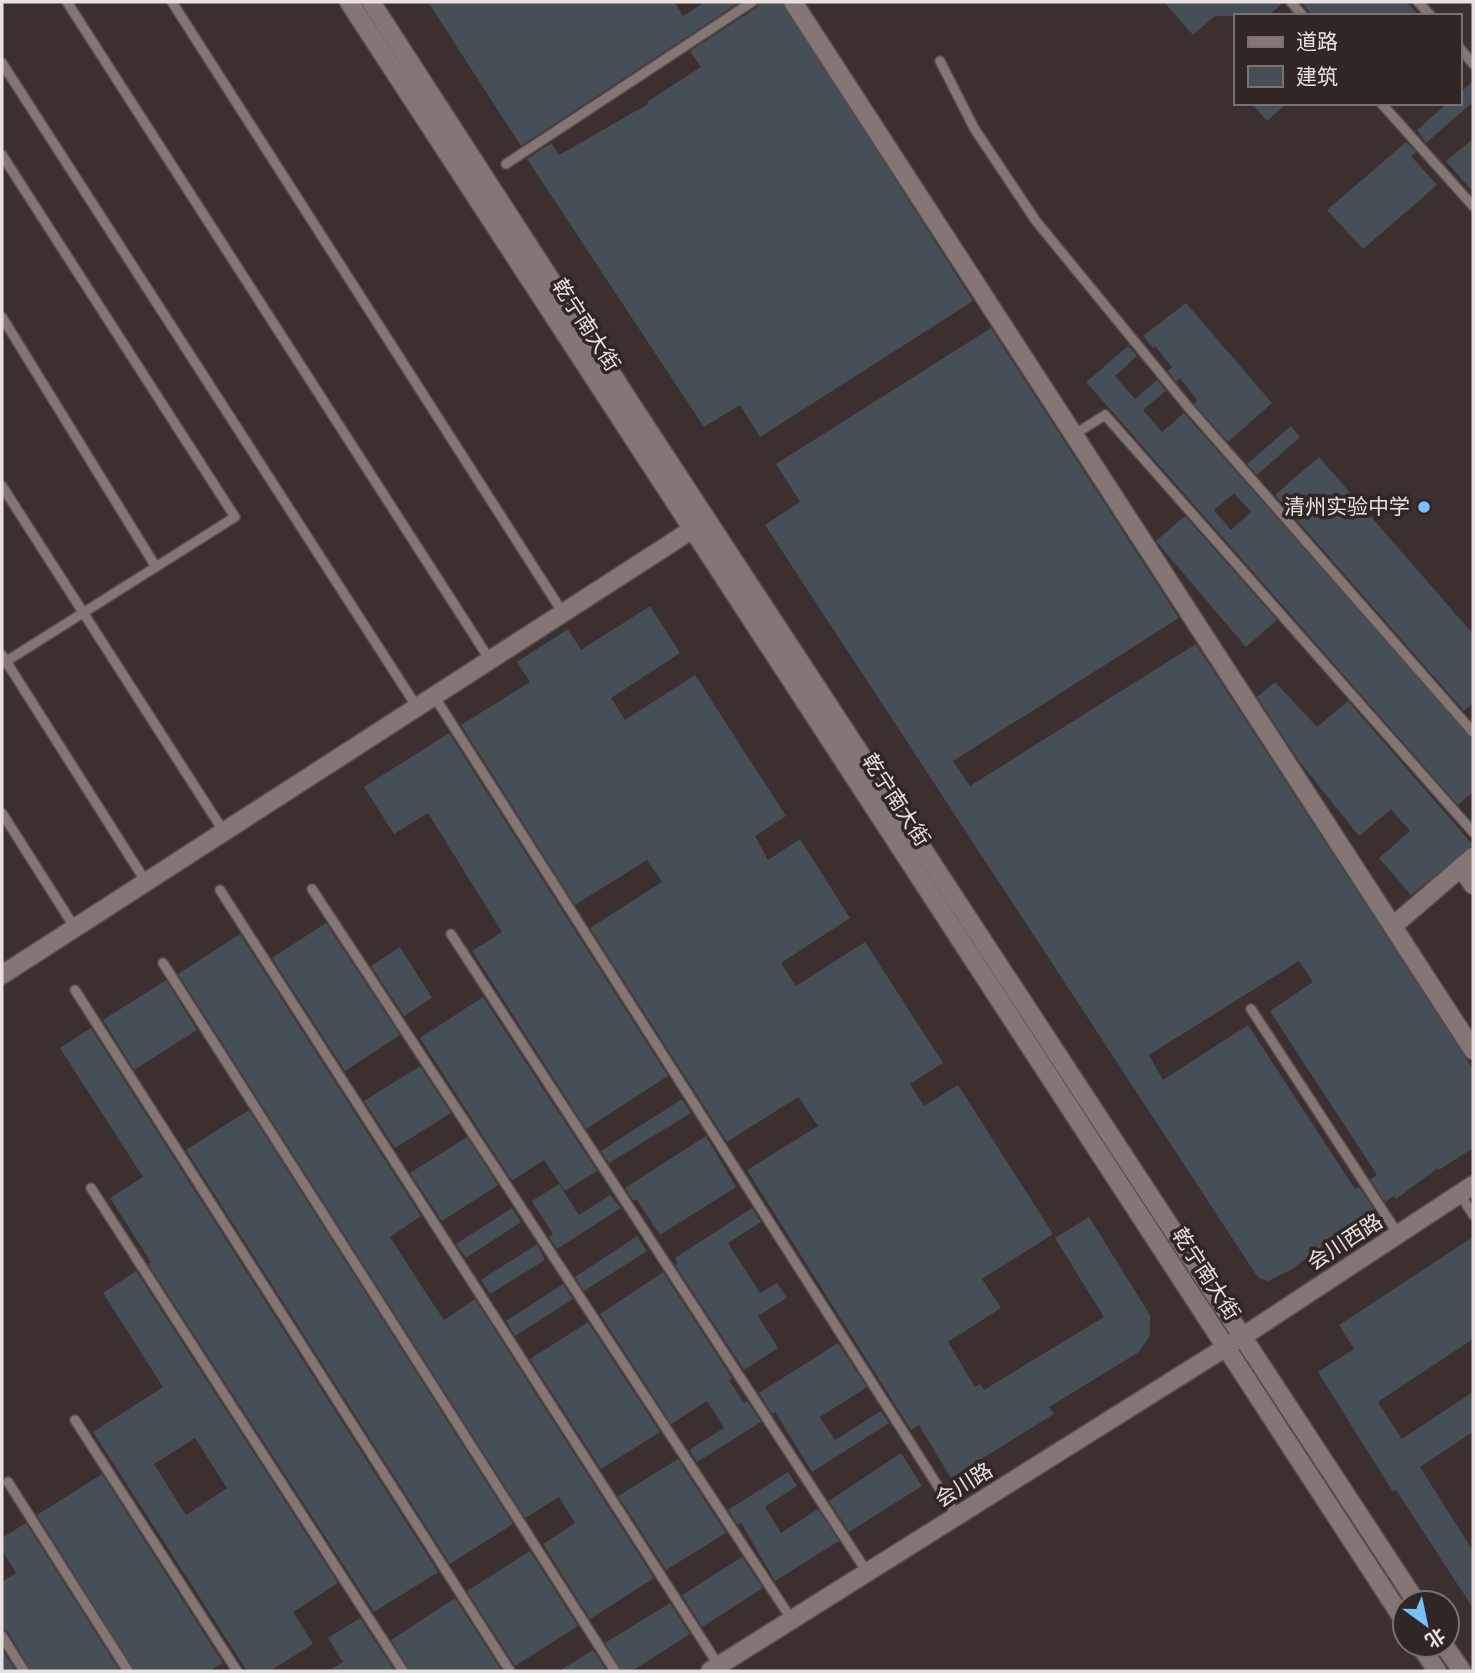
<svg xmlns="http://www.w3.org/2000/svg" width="1475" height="1673" font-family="Montserrat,'Noto Sans SC',sans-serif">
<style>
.building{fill:#464e56;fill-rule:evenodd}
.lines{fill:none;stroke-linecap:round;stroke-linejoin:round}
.lane-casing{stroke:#564c4c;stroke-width:12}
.street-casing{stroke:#564c4c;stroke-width:21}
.secondary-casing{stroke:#564c4c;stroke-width:21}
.lane{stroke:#837675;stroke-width:9}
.street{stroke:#837675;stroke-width:18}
.secondary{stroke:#837675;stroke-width:18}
.poi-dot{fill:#79bff8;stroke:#312626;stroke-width:2.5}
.labels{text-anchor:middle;stroke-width:7;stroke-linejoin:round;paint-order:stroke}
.street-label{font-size:21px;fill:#e9e1e1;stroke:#312626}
.poi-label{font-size:21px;fill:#e9e1e1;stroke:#312626;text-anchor:end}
</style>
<rect width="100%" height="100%" fill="#3b302f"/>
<path class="building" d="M428,2H674L683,16L705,2H740L521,146Z
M759,2H782L973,301L760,437L740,405L704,427L527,159L551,143L559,155L648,104L647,102L701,67L690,51L756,8Z
M1164,2H1284L1268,16H1215L1193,35Z
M1301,2H1407L1419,16H1313Z
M1473,81V102L1426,143L1417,130L1448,103H1459V94Z
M1251,103H1287L1267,121Z
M1473,139V192L1446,161Z
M1406,142L1416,152L1411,156L1437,185L1363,249L1327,210Z
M1186,303L1272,403L1228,442L1194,404L1197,400L1180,378L1176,382L1168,371L1172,367L1155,346L1153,348L1143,336Z
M991,328L1179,618L953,761L970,786L1196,644L1473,1069V1148L1439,1170L1438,1168L1396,1199L1394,1196L1385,1202L1370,1179L1377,1175L1270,1011L1313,982L1299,961L1149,1055L1163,1080L1248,1025L1355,1189L1359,1187L1374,1209L1361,1219L1362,1221L1344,1233L1342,1230L1294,1268L1268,1281L1259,1278L1255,1273L765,525L800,502L776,464Z
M1128,346L1137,356L1115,376L1135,399L1157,380L1166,391L1143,410L1162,432L1184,413L1473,739V792L1458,805L1086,382ZM1234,493L1251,512L1231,530L1214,510Z
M1291,426L1300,437L1257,475L1247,464Z
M1319,457L1473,634V703L1464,711L1275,495Z
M1185,516L1277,620L1246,647L1156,541Z
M650,606L680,653L611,698L625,720L695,675L786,816L755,836L768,860L800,839L850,918L781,963L796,986L865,942L943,1063L910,1084L924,1106L958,1085L1053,1234L982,1279L1001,1308L948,1342L975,1387L980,1384L984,1390L1104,1317L1055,1238L1089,1217L1150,1315V1336L1139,1352L1049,1407L1054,1414L951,1478L919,1425L911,1430L747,1170L818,1126L800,1099L798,1097L727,1142L590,928L662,882L647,860L575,905L461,725L530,682L517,662L568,629L581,650Z
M1275,682L1317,727L1348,701L1473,845L1411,895L1379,858L1410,831L1391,809L1359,836L1299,761L1257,697Z
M449,733L668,1076L586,1129L472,951L502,932L428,813L394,834L364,787Z
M326,923L400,1035L345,1071L272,958Z
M240,934L421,1216L390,1237L422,1287L444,1320L475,1299L654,1578L590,1619L543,1544L575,1523L559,1497L525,1518L178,974Z
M400,947L432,998L404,1016L371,966Z
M166,980L197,1030L134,1070L103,1020Z
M483,997L597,1171L565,1191L544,1160L513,1180L510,1178L420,1038Z
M91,1028L438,1572L374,1612L148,1264L151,1262L110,1198L143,1177L60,1048Z
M420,1066L451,1113L395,1148L364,1101Z
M682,1099L691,1113L609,1163L601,1151Z
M249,1110L513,1524L450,1564L186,1150Z
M706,1136L736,1187L660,1235L637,1200H633L625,1188Z
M467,1137L498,1185L442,1221L410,1173Z
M559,1184L579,1215L610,1195L621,1208L557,1249L549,1237L553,1234L532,1201Z
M512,1208L521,1222L466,1258L456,1244Z
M752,1208L761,1222L728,1243L760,1293L777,1283L787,1298L758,1316L778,1348L744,1370L675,1265L678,1263L675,1258Z
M637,1236L647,1251L584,1291L575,1277Z
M1473,1237V1339L1378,1402L1402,1439L1473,1392V1432L1420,1467L1473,1551V1608L1396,1490L1393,1492L1318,1372L1354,1349L1339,1325Z
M537,1244L545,1260L490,1294L481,1280Z
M136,1271L338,1583L293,1612L313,1644L270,1671H247L93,1432L163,1387L103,1293ZM195,1438L227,1488L186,1515L154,1464Z
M663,1272L732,1378L729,1380L744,1403L747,1401L761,1422L697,1462L690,1451L692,1448L724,1428L707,1401L671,1424L600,1314Z
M563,1284L573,1299L515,1336L506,1321Z
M588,1322L660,1432L601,1469L530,1359Z
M838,1343L867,1387L820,1417L835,1440L881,1411L889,1423L812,1472L775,1412L772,1414L759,1393Z
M901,1453L922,1486L849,1532L829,1501Z
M678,1459L726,1533L666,1570L618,1496Z
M788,1472L797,1486L765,1507L781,1533L818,1509L839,1541L775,1581L741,1523L738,1525L728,1510Z
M102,1474L223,1663L209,1671H135L37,1515Z
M26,1523L120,1671H31L8,1632L2,1629V1582L16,1573L2,1550V1538Z
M530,1551L578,1626L515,1666L467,1591Z
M742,1557L763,1588L702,1627L682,1595Z
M455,1598L502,1671H410L391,1640Z
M670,1603L690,1634L632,1671H622L605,1643Z
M360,1618L379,1647L395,1671H328L343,1662L328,1638Z
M2,1649L16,1671H2Z
M593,1650L607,1671H559Z"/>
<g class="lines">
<g class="lane-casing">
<path id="lane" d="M67,2L490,660
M172,2L563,613
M1291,2L1303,16
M1418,2L1431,16
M1459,47L1473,64
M940,61L974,128L1036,221L1189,408L1473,732
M2,63L417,707
M1381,103L1473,206
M2,155L235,517L2,664
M506,164L752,2
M2,317L156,567
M1075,434L1105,415L1473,832
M2,486L224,832
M2,655L146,882
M434,696L957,1516
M2,813L75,928
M312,889L792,1620
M220,890L719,1666
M451,934L867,1572
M163,963L615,1671
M75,990L510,1671
M1251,1009L1398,1234
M91,1188L403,1671
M1460,1194L1473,1215
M75,1420L237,1671
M8,1482L128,1671
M2,1636L24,1671"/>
</g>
<g class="street-casing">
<path id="street" d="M793,2L1473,1050
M1461,867L1473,885
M1393,926L1473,857"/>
</g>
<g class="secondary-casing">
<path id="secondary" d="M349,2L1405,1622
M371,2L635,410L1417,1603
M2,975L693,529
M1420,1645L1437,1671
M1444,1645L1462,1671
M710,1671L1242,1337L1473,1185"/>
</g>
<use href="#lane" class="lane"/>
<use href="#street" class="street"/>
<use href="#secondary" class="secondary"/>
</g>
<circle class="poi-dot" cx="1424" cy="507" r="7"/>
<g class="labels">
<g class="street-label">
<text transform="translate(586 325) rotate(57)" y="7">乾宁南大街</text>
<text transform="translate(896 800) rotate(57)" y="7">乾宁南大街</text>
<text transform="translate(1345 1242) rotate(-33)" y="7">会川西路</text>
<text transform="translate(1206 1274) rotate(57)" y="7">乾宁南大街</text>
<text transform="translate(964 1485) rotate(-32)" y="7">会川路</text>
</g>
<g class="poi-label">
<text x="1410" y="514">清州实验中学</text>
</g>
</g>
<rect width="1475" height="1673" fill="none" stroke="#e9e1e1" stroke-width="7"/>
<rect x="1234" y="14" width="228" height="91" fill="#312626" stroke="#7b7171" stroke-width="2"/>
<rect x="1248" y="37" width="35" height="10" fill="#837675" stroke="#7b7171" stroke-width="2"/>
<text x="1296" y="49" font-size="21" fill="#e9e1e1">道路</text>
<rect x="1248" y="66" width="35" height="21" fill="#464e56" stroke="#7b7171" stroke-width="2"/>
<text x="1296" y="84" font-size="21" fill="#e9e1e1">建筑</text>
<g transform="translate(1426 1624) rotate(147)"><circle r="33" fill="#312626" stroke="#7b7171" stroke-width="2"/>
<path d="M0-5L12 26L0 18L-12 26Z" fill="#79bff8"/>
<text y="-10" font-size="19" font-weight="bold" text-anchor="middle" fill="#e9e1e1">北</text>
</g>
</svg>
